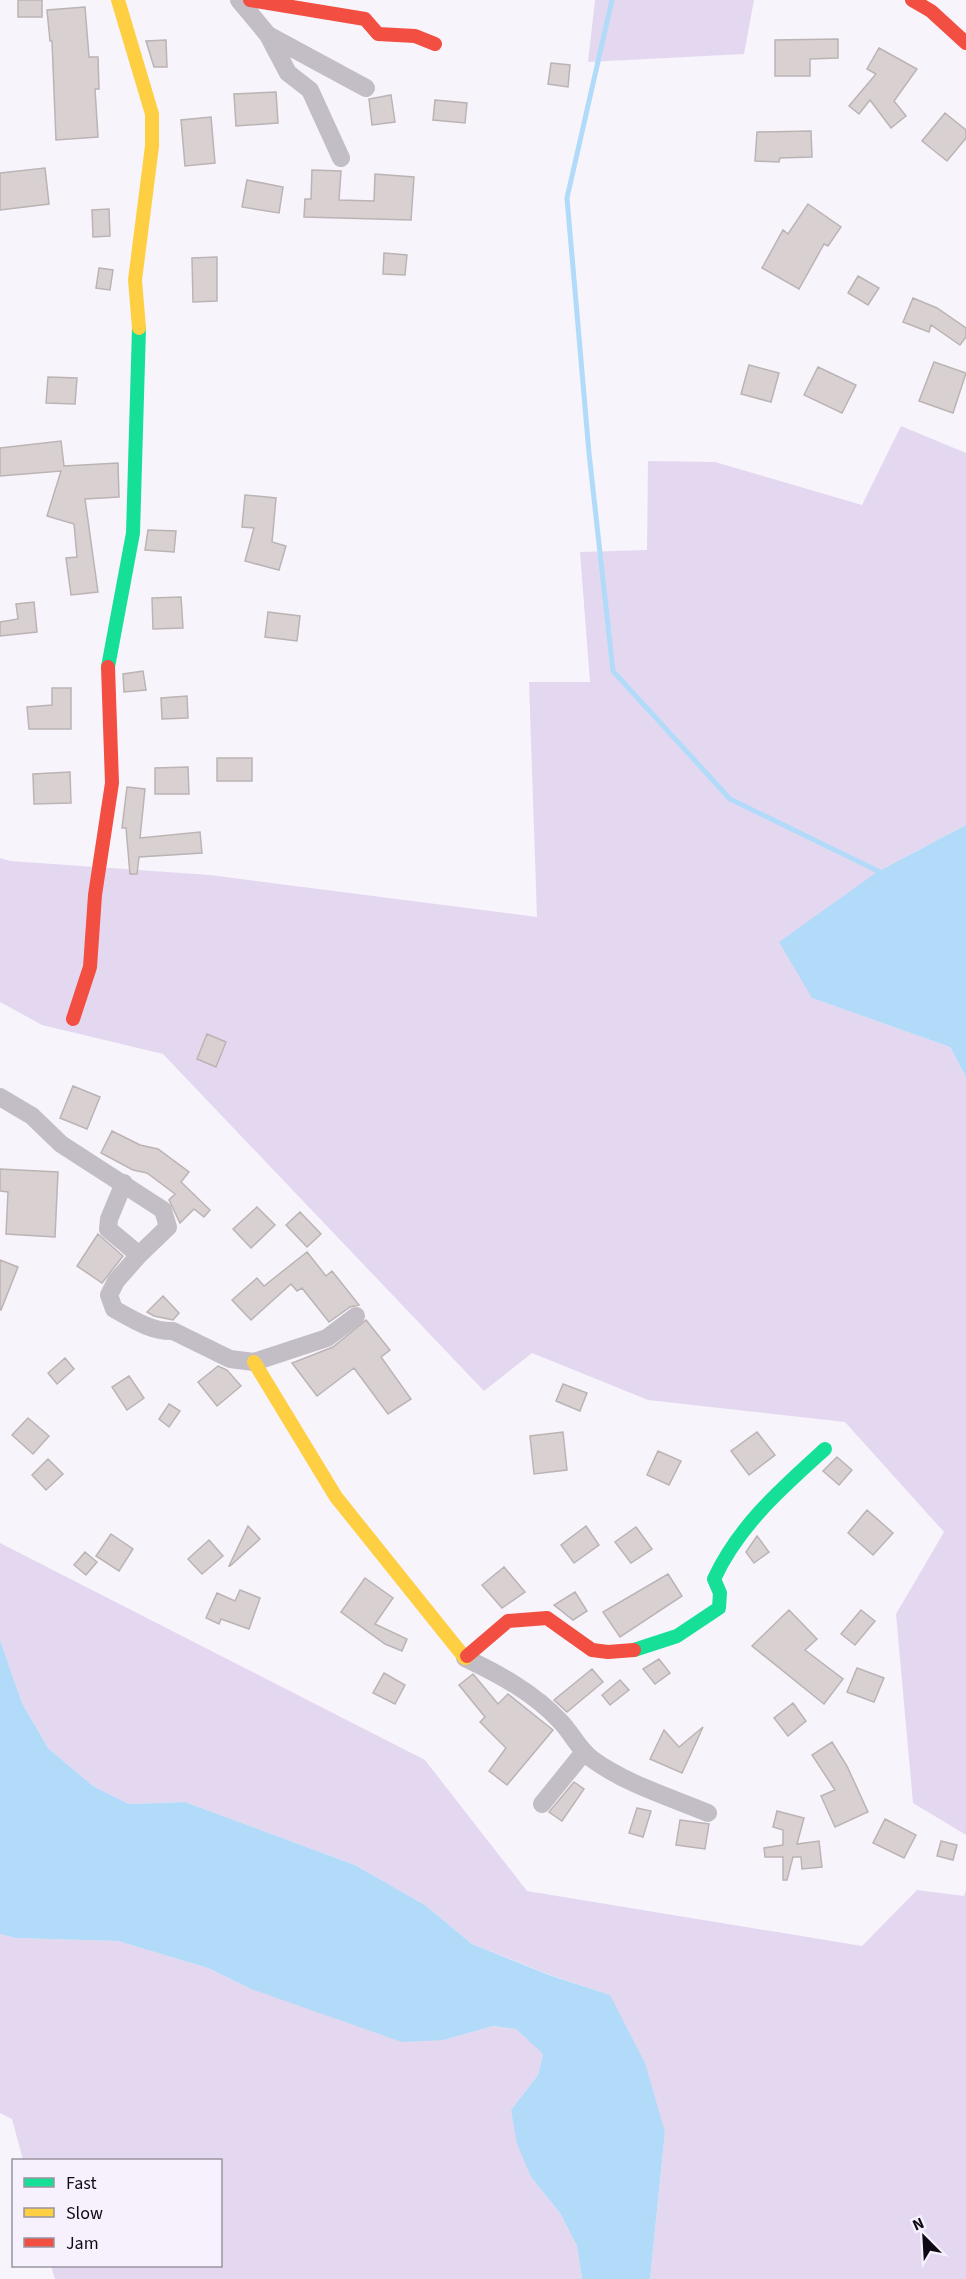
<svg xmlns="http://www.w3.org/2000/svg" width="966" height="2279" font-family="'Source Sans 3',sans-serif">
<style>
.green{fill:#e4d8f1}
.water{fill:#b1dbf9}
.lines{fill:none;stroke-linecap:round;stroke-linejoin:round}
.stream{stroke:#b1dbf9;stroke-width:5}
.building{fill:#d9d1d1;stroke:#bbb3b4;stroke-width:1.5}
.street{stroke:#c3bdc5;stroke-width:18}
.fast{stroke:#16e098;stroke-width:14}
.slow{stroke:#ffcf43;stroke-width:14}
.jam{stroke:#f24e42;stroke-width:14}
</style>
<rect width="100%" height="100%" fill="#f7f4fb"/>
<path class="green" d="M595,0H754L744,54L588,62Z
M901,426L966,453V825L877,872L812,998L950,1047L966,1077V1835L913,1803L896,1614L944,1532L845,1422L648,1400L532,1353L484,1391L163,1054L42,1025L0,1002V858L10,861L210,875L537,917L529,682H590L580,552L647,550L648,461L715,462L862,505Z
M0,1543L425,1760L527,1891L862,1946L917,1890L964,1896L966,1890V2279H650L665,2132L610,1995L550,1975L472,1944L425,1905L355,1865L185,1802L129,1804L93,1786L48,1748L22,1703L0,1640Z
M0,1934L15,1938L118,1941L208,1968L251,1989L444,2040L493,2026L516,2029L543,2053L538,2075L511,2110L531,2177L560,2213L577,2246L582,2279H55L51,2266H220V2160H23L12,2119L0,2113Z"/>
<path class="water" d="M966,825V1077L950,1047L812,998L779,942L877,872Z
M0,1640L22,1703L48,1748L93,1786L129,1804L185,1802L355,1865L425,1905L472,1944L549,1975L610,1995L645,2063L665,2132L650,2279H582L577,2246L560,2213L531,2177L517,2144L511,2110L538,2075L543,2054L516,2029L493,2026L444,2040L402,2042L251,1989L208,1968L118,1941L15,1938L0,1934Z"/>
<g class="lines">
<path class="stream" d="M612,0L567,198L589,453L613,671L730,799L882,873"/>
</g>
<path class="building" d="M18,0H42V17H18Z
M85,7L89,57H98L99,89H95L98,137L56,140L52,41H50L47,10Z
M838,39V58L810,59V76H775V40Z
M166,40L167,67H154L146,41Z
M879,48L917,69L894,101L906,116L891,128L870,100L859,114L849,106L876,74L867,69Z
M551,63L570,65L568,87L548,84Z
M276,92L278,123L236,126L234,94Z
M391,95L395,122L372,125L369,99Z
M435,100L467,103L465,123L433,120Z
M945,113L966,130V138L947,161L922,141Z
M211,117L215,163L185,166L181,120Z
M811,131L812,157L780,158L779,162L755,161L757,132Z
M45,168L49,204L0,210V173Z
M312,170L341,171L339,200L374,201L375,174L414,177L411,220L304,217L305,199H311Z
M247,180L283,187L279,213L242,207Z
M808,204L841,227L828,246L824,244L799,289L762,268L783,230L788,234Z
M109,209L110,236L93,237L92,210Z
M384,253L407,255L405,275L383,274Z
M217,257V301L193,302L192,258Z
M99,268L113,270L110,290L96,288Z
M858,276L879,288L868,305L848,293Z
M913,298L937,308L966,328V337L960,345L931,325L929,332L903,322Z
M934,362L966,373L953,413L919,401Z
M749,365L779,373L771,402L741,394Z
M818,367L856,385L842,413L804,395Z
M48,377L77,378L75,404L46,403Z
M61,441L64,466L118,463L119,497L85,499L98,592L71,595L66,558L77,557L74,524L47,516L61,471L0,476V448Z
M245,495L276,498L272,542L286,546L279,570L245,561L254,528L242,527Z
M148,530L176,531L174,552L145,550Z
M181,597L183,628L153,629L152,598Z
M34,602L37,632L0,636V622L18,619L16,604Z
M268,612L300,616L297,641L265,637Z
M143,671L146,690L124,692L123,674Z
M52,688H71V729H29L27,707L52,705Z
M187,696L188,718L162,719L161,698Z
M217,758H252V781H217Z
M188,767L189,794H155V768Z
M70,772L71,803L34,804L33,774Z
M127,787L145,789L140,838L200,832L202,853L139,857L137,874H130L126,828H122Z
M207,1034L226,1042L216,1067L197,1059Z
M73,1086L100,1097L87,1129L60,1118Z
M112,1131L140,1145L158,1149L189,1172L181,1182L210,1210L204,1217L194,1209L180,1223L169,1200L175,1194L147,1173L133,1170L101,1153Z
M0,1169L58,1172L55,1237L6,1234L8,1192L0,1191Z
M257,1207L275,1225L251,1248L233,1229Z
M300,1212L321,1234L307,1247L286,1225Z
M98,1234L123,1256L102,1283L77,1266Z
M307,1252L326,1276L332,1271L359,1305L350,1307L329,1322L302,1288L297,1291L291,1284L251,1320L232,1300L257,1278L264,1286Z
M0,1260L18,1267L1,1310H0Z
M163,1296L179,1313L173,1320L154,1316L147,1312Z
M366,1320L390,1350L381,1357L411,1399L388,1414L354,1368L317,1396L292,1363L333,1347Z
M65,1358L74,1369L57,1384L48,1373Z
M218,1366L227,1370L241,1386L217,1406L198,1382Z
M129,1376L144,1398L127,1410L112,1387Z
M563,1384L587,1393L580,1411L556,1401Z
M169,1404L180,1411L169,1427L159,1419Z
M28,1418L49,1436L33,1454L12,1435Z
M563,1432L567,1470L534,1474L530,1436Z
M757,1432L775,1455L749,1475L731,1451Z
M658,1451L681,1461L669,1485L647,1475Z
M837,1457L852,1470L839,1485L823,1471Z
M48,1459L63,1474L46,1490L32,1475Z
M867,1510L893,1533L873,1555L848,1533Z
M248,1526L260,1539L230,1566H229Z
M586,1526L599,1545L574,1563L561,1545Z
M636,1527L652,1549L631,1563L615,1542Z
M111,1534L133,1549L119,1571L96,1556Z
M757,1536L769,1552L754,1563L746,1552Z
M209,1540L223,1556L202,1574L188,1559Z
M85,1552L97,1562L86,1575L74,1565Z
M504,1567L525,1592L502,1608L482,1585Z
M668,1574L682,1596L620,1637L603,1612Z
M365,1578L393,1598L375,1624L407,1639L402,1651L385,1644L341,1612Z
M240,1590L260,1598L249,1629L221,1619L219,1624L206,1618L217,1593L235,1601Z
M575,1592L587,1611L573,1620L554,1605Z
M789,1610L817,1639L805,1650L843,1679L824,1704L752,1646Z
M861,1610L875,1621L855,1645L841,1634Z
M659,1659L670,1673L655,1684L643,1669Z
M857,1668L884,1678L874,1702L847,1692Z
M592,1669L603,1682L567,1712L554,1700Z
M384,1673L405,1685L395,1704L373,1693Z
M473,1674L498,1704L508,1694L553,1730L507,1785L489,1771L506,1748L480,1722L485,1717L459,1685Z
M620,1680L629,1690L610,1705L602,1695Z
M793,1703L806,1721L788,1736L774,1718Z
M703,1727L682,1773L650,1759L664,1730L679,1747Z
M832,1742L847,1766L868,1812L835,1827L821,1796L835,1790L812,1755Z
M574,1782L584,1789L562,1821L549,1812Z
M637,1808L651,1811L643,1837L629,1833Z
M777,1811L804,1818L797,1844L819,1841L822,1867L802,1869L801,1857H793L787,1880H783V1857H765L764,1848L783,1845V1830L773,1827Z
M885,1819L916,1835L904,1858L873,1843Z
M680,1820L709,1824L705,1849L676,1845Z
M941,1841L957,1845L953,1860L937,1856Z"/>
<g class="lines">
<path class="street" d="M239,0L268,35L288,73L310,90L341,158
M268,35L366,88
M0,1097L32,1116L61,1144L163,1210L168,1227L139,1255
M124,1183L109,1219L108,1229L139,1255L116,1281L109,1295L114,1309C132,1319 152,1332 173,1331L230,1359L254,1362L327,1338L356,1316
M465,1658C499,1674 534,1693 560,1721C572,1733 578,1749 592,1759C626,1784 670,1797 708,1813
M542,1804L584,1752"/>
<path class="fast" d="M108,667L133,533L139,328
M634,1650L677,1636L719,1608L720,1593L714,1579C739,1525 782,1488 825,1449"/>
<path class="slow" d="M118,0L152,114V146L135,280L139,328
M254,1362L336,1497L465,1658L467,1656"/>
<path class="jam" d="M250,0L365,19L378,34L415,36L435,44
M912,0L931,11L966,43
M73,1019L90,967L95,895L112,783L108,667
M467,1656L508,1621L547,1618L592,1650L608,1652L634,1650"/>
</g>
<rect x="12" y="2159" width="210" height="108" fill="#f7f1fe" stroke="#9a94a0" stroke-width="1.5"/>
<rect x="24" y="2178" width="30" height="9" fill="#16e098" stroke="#9a94a0" stroke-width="1.5"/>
<text x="66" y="2189" font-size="18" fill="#0e0914">Fast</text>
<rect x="24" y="2208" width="30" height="9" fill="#ffcf43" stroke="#9a94a0" stroke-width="1.5"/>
<text x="66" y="2219" font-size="18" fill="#0e0914">Slow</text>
<rect x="24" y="2238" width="30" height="9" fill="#f24e42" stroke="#9a94a0" stroke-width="1.5"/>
<text x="66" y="2249" font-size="18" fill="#0e0914">Jam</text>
<g transform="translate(924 2237) rotate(336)" stroke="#f7f1fe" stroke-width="4.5" paint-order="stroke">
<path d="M0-4.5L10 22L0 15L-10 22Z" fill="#0e0914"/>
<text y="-9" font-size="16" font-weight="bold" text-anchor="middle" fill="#0e0914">N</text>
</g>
</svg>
